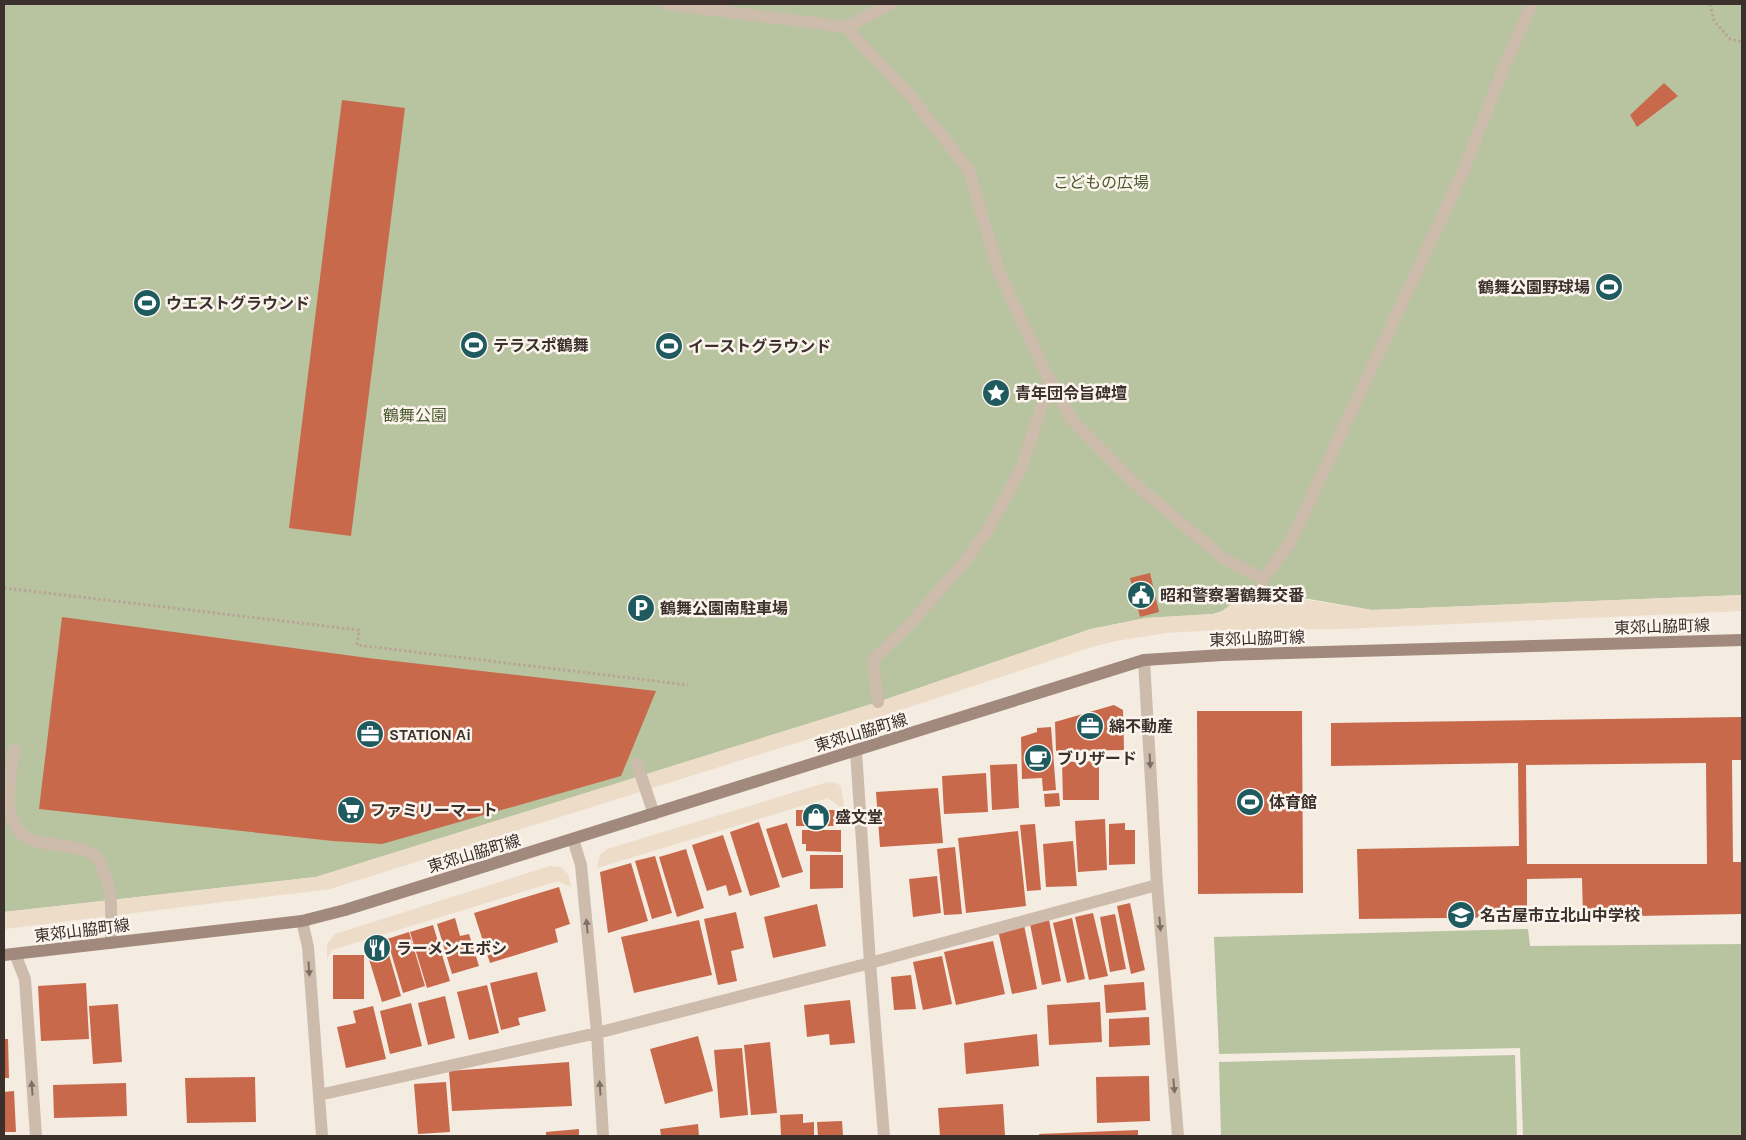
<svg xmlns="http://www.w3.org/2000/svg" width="1746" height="1140" font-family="Karla,'Noto Sans JP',sans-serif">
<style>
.green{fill:#b8c4a0}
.plaza{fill:#ecdcc8}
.building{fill:#c8694b;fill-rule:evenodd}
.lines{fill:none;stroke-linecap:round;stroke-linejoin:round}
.path{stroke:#b9a596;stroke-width:3;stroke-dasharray:2.5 2.5;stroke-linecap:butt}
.lane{stroke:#cdbbac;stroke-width:12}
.street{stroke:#cdbbac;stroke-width:12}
.secondary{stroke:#a18a7d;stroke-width:12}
.oneway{fill:#7d6f65}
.labels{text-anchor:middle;stroke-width:5;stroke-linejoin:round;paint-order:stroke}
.park-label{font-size:16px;fill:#4a5a2e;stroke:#fbf5ee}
.poi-label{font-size:16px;font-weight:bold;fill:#3b302b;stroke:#fbf5ee;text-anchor:start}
.street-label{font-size:16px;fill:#3b302b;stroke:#fbf5ee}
</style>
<rect width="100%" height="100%" fill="#f4ebe1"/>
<path class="green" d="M4,4H1742V595L1372,610L1309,599L1246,594L1222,611L1213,614L1146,618L1091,629L878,702L316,877L4,912Z
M1528,929L1530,946L1742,944V1136H1523L1520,1048L1219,1054L1214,937Z
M1515,1055L1517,1136H1221L1219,1062Z"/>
<path class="plaza" d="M1246,594L1273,595L1308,600L1372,610L1742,595V611L1342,629L1220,630L1165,633L1116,641L1092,647L879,717L330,889L4,929V912L316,877L878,702L1091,629L1146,618L1213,614L1222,611Z
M828,782L837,783L841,787L845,810L828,798L597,868L600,855L607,849Z
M550,866L561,867L568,874L571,887L558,881L332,950L327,959V944L335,934Z"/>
<path class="building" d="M1664,83L1678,96L1637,127L1630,115Z
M342,100L405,108L351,536L289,528Z
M1150,573L1159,612L1140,617L1130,578Z
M62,617L368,658L656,691L621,776L382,844L333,841L39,809Z
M1114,705L1123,710L1124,750L1056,751L1055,722Z
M1197,711H1302L1303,893L1198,894Z
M1742,717V760H1732L1733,862H1742V914L1583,917L1582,878L1527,879V917L1359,919L1357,849L1519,846L1518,763L1331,766V723ZM1706,763L1707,864H1527L1526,765Z
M1051,727L1056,790L1043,791L1042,778L1022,779L1021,737L1037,732V728Z
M1099,761V800H1063L1062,762Z
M1017,764L1019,808L992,810L990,765Z
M986,773L988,812L944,814L942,776Z
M938,788L943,843L880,847L876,792Z
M1059,793L1060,806L1045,807L1044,794Z
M796,810H836V826H796Z
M1105,819L1107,870L1078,872L1075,821Z
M759,822L780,887L750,896L730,832Z
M787,823L803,872L782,878L766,829Z
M1125,823V830H1135V864L1109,865V824Z
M1035,824L1041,890L1027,891L1020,825Z
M802,830H841V852L806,851V844H802Z
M1018,831L1026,906L966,913L958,838Z
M723,835L742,892L729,896L726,885L707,891L692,845Z
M1073,841L1077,886L1046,887L1043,844Z
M955,847L962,914L944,915L937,849Z
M686,849L704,908L677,917L659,857Z
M810,855H843V888L810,889Z
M655,856L672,913L652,919L635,861Z
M631,863L648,921L608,933L600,872Z
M937,876L941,913L913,917L909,879Z
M559,887L570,924L555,929L558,942L490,963L474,913Z
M1130,903L1145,970L1131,974L1117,906Z
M817,904L826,946L773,958L764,917Z
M736,912L744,948L731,951L737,981L718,985L704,919Z
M1093,913L1108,976L1089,980L1075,917Z
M1115,914L1126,969L1110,972L1100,917Z
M455,918L460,936L469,934L479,966L452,974L437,924Z
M1072,918L1085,979L1067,983L1053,923Z
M699,920L712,975L634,993L621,937Z
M1049,920L1061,981L1042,985L1030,924Z
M433,925L450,981L427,988L410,932Z
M1024,925L1037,989L1012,994L998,930Z
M409,932L425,986L403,993L387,939Z
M385,941L401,996L382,1002L365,946Z
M993,941L1005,994L956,1005L944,952Z
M333,955H364V999H333Z
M942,956L952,1004L923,1010L913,962Z
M537,972L546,1011L518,1018L520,1025L501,1030L490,983Z
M911,975L916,1009L894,1010L891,977Z
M1144,982L1146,1010L1106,1013L1104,985Z
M86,983L89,1039L41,1041L38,986Z
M487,985L499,1033L469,1040L457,992Z
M445,996L455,1038L428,1045L418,1003Z
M850,1000L855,1043L830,1045L829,1034L807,1037L804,1005Z
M1100,1002L1102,1042L1049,1045L1047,1005Z
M411,1003L422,1046L390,1054L380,1011Z
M118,1004L122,1062L93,1064L89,1006Z
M373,1006L386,1059L346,1068L337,1027L356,1023L353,1011Z
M1149,1017L1150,1045L1109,1047V1019Z
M1037,1034L1039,1066L966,1074L964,1043Z
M698,1036L713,1091L665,1104L650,1049Z
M4,1039H8L9,1078H4Z
M770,1042L777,1113L751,1115L744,1045Z
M742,1048L748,1115L720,1118L714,1050Z
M569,1062L572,1106L452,1111L449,1071Z
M1149,1076L1150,1121L1097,1123L1096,1077Z
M255,1077L256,1122L187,1123L185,1078Z
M446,1082L450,1132L418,1134L414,1084Z
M126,1083L127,1116L54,1118L53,1085Z
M14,1091L16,1132H4V1092Z
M1003,1104L1005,1136H940L938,1108Z
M803,1114V1123L814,1122V1136H781L780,1115Z
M842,1121L843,1136H818L817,1122Z
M698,1124L699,1136H661L660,1129Z
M579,1129V1136H546V1132Z
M1138,1130V1136H1039V1134Z"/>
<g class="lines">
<path class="path" d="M1710,4L1714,21L1730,39L1742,42
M4,588L359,630L357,645L688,685"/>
<path class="lane" d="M14,750C11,774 0,820 25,836C36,844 53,844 65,846C76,848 90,850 97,858C99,860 101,865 102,868C114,892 111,917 111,943
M637,764L654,814"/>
<path class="street" d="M667,4L846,27L891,4
M846,27L912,98L969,170L998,270L1045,371L1072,420L1133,482L1223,558L1263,579
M1260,595L1263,579L1290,543L1463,172L1503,69L1532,4
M1144,660L1157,885L1178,1136
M878,702L873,660L910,624L967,559L989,528L1022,466L1050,381
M856,751L870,963L884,1136
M573,839L581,865L597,1033L603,1136
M302,921L308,947L322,1136
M15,954L25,979L36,1136
M319,1095L597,1033L870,963L1157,885"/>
<path class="secondary" d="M4,955L302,921L345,910L1144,660L1222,655L1742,640"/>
</g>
<defs><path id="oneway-solid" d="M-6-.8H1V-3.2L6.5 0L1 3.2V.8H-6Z" transform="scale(1.25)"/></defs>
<g class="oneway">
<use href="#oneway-solid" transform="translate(1150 761) rotate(87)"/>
<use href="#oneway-solid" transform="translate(1160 924) rotate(85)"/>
<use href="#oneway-solid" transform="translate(587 926) rotate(-95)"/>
<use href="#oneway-solid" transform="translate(309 969) rotate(86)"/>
<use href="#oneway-solid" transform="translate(1174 1086) rotate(85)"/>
<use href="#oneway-solid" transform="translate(32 1088) rotate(-94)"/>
<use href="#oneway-solid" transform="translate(600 1088) rotate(-94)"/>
</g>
<defs>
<g id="stadium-disc" transform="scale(1.4375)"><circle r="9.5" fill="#1f5a5e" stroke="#fbf5ee"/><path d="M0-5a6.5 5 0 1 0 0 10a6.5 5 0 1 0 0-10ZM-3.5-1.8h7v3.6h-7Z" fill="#fff"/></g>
<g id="sight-disc" transform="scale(1.4375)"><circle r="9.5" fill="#1f5a5e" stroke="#fbf5ee"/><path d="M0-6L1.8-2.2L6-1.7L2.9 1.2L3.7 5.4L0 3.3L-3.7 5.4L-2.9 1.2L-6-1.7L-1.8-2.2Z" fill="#fff"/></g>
<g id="civic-disc" transform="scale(1.4375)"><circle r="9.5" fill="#1f5a5e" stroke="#fbf5ee"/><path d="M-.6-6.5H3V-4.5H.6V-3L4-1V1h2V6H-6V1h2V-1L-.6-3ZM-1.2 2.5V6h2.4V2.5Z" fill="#fff"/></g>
<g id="parking-disc" transform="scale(1.4375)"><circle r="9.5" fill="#1f5a5e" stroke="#fbf5ee"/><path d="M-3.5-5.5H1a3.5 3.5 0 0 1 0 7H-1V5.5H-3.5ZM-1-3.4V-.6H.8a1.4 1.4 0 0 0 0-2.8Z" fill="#fff"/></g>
<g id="office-disc" transform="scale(1.4375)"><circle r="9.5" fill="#1f5a5e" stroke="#fbf5ee"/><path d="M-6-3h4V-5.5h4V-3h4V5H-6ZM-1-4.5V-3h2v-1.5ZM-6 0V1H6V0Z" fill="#fff"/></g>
<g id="cafe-disc" transform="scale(1.4375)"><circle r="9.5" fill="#1f5a5e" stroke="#fbf5ee"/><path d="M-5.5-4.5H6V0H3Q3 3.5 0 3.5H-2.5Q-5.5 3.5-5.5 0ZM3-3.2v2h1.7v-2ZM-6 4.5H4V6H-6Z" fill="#fff"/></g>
<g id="supermarket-disc" transform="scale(1.4375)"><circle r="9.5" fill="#1f5a5e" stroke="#fbf5ee"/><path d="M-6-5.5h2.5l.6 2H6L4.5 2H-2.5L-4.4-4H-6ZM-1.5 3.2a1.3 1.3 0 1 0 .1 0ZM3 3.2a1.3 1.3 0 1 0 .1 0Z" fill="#fff"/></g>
<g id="shop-disc" transform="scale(1.4375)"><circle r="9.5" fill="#1f5a5e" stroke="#fbf5ee"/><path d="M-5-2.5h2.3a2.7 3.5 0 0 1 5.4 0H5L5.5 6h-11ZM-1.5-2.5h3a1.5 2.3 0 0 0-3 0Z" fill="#fff"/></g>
<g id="school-disc" transform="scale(1.4375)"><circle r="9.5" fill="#1f5a5e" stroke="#fbf5ee"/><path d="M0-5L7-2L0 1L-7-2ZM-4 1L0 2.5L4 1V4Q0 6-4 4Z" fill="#fff"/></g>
<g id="restaurant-disc" transform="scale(1.4375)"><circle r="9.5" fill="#1f5a5e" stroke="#fbf5ee"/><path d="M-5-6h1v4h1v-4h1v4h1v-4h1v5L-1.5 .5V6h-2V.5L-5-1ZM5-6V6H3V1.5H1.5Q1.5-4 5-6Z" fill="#fff"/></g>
</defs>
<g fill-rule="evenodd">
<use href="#stadium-disc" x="1609" y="287"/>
<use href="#stadium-disc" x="147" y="303"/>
<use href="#stadium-disc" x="474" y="345"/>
<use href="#stadium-disc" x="669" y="346"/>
<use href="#sight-disc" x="996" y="393"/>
<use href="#civic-disc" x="1141" y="595"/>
<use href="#parking-disc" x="641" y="608"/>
<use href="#office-disc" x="1090" y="726"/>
<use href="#office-disc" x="370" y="734"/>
<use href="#cafe-disc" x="1038" y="758"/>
<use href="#stadium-disc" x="1250" y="802"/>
<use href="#supermarket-disc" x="351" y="810"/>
<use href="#shop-disc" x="816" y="817"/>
<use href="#school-disc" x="1461" y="915"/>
<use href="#restaurant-disc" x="377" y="948"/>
</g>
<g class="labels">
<g class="park-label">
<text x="1101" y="188">こどもの広場</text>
<text x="415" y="421">鶴舞公園</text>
</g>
<g class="poi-label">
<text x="1590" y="293" text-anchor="end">鶴舞公園野球場</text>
<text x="166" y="309">ウエストグラウンド</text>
<text x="493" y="351">テラスポ鶴舞</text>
<text x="688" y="352">イーストグラウンド</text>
<text x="1015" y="399">青年団令旨碑壇</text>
<text x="1160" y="601">昭和警察署鶴舞交番</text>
<text x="660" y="614">鶴舞公園南駐車場</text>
<text x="1109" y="732">綿不動産</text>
<text x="389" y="740">STATION Ai</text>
<text x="1057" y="764">ブリザード</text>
<text x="1269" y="808">体育館</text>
<text x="370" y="816">ファミリーマート</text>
<text x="835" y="823">盛文堂</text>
<text x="1480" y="921">名古屋市立北山中学校</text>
<text x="396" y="954">ラーメンエボシ</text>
</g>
<g class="street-label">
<text transform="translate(1662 626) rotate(-2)" y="6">東郊山脇町線</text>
<text transform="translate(1257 638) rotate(-2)" y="6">東郊山脇町線</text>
<text transform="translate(861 732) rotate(-17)" y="6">東郊山脇町線</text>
<text transform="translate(474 853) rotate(-17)" y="6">東郊山脇町線</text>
<text transform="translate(82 930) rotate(-7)" y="6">東郊山脇町線</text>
</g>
</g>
<rect width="1746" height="1140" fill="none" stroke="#3b302b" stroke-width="10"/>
</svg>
